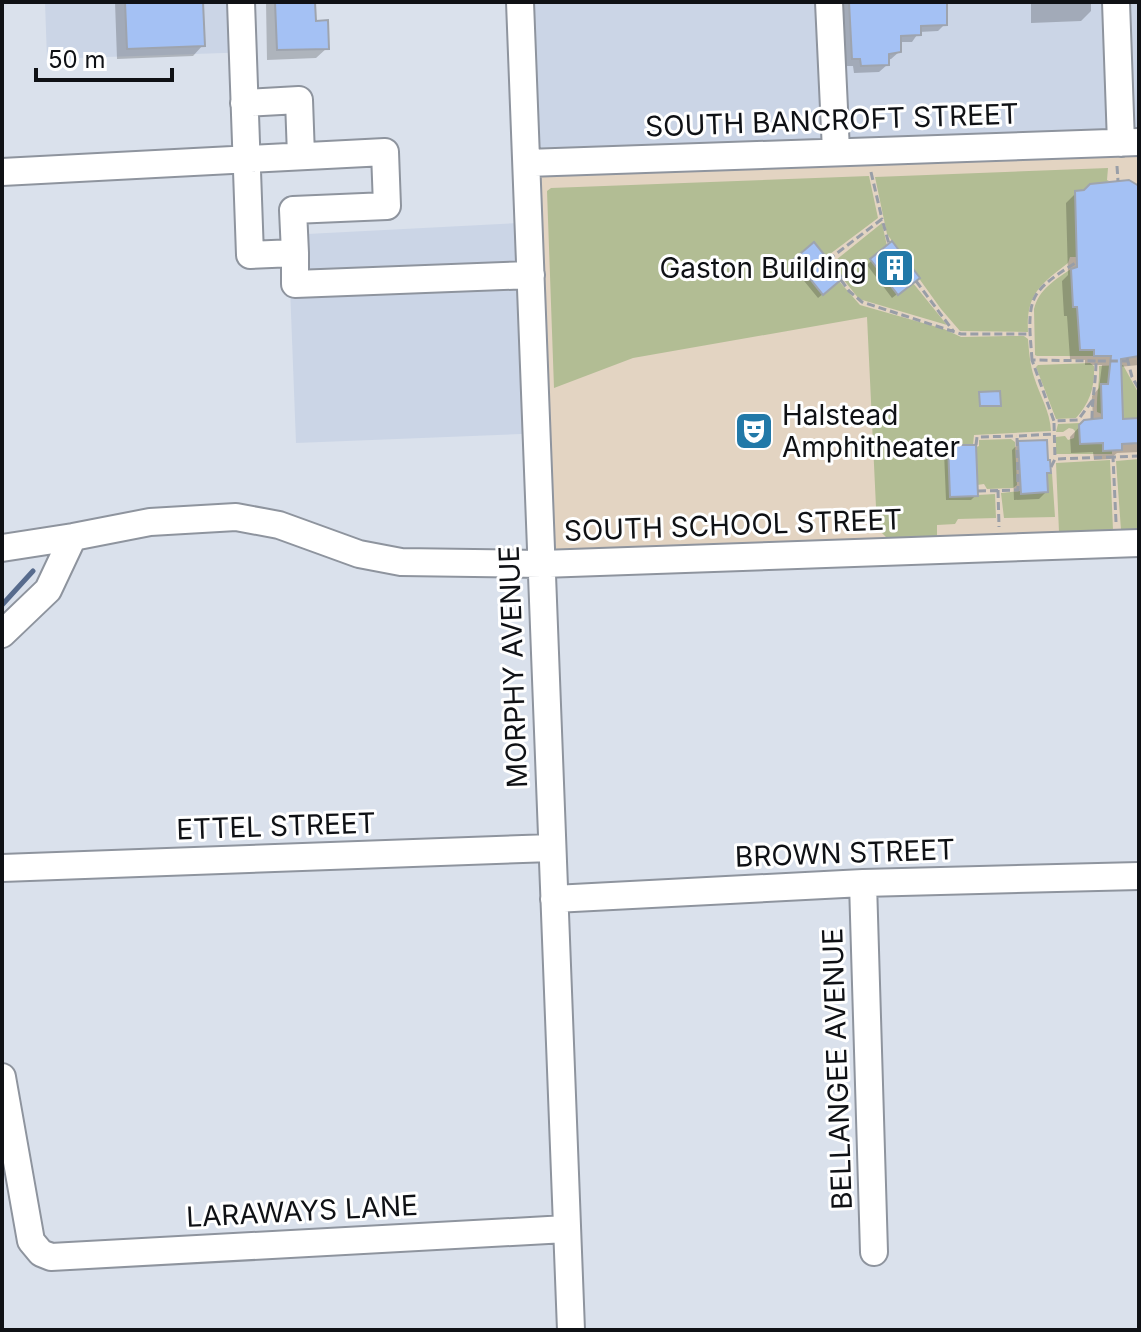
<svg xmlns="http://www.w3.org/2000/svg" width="1141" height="1332" font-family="Inter,sans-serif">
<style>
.built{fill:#cbd5e6}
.education{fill:#e3d4c2}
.green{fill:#b2bd94}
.shadow{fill:#0003}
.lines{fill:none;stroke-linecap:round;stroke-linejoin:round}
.stream{stroke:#576b8d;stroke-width:5}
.building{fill:#a4c1f4;stroke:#9ea4ae;stroke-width:2}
.minor-casing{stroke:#8e949e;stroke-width:30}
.path{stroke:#999ea7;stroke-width:3;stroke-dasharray:8 4;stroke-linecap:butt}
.minor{stroke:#fff;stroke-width:26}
.labels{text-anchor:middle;stroke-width:6;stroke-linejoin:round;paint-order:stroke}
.street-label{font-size:28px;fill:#0f1115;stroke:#fff}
.poi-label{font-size:28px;fill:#0f1115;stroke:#fff;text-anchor:end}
</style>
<rect width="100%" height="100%" fill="#dae1ec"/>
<path class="built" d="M45,2H252L253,52L47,59Z
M511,2H1139V149L545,433L296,443L288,235L519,223Z"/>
<path class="education" d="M1139,149V530L550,553L533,168Z"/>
<path class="green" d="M1108,168L1107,180L1109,181L1084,190L1075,191L1077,257H1070L1068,263C1040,285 1026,294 1028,332L960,331L941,309L887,234L875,177Z
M869,176L878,218L826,257L814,243L795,259L823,294L839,281L860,305L944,329L961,337L1009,336H1024L1028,339C1029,352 1030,364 1034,377C1040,396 1050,411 1051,431L974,435L973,445H949L978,495L995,494L996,518L958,519L955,524L937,525V537L888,539L877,528L867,317L633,358L554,388L547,191L551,188Z
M882,223L887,246L871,259L897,295L913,283L947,325L859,299L831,264Z
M1071,269L1073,307H1077L1080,350H1094V356H1037L1035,355L1034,309C1039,289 1055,280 1071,269Z
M1090,363L1094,366C1095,386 1090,403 1076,418L1056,419L1036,367L1038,365Z
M1123,365L1139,394V418L1121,419L1122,383L1101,384L1102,414L1097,412C1096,396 1100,382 1099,366Z
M1080,423L1079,425L1103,443V451H1112V454H1056V437L1065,436L1068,440L1074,438L1075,431L1073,429L1069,428L1063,432H1056L1058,424Z
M1011,439L1015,442L1017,485L1013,488L987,489L984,484L977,485L976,447L979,446V440Z
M1139,459V530H1121L1116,461Z
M1110,460L1113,530L1059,532L1056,463Z
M1047,473H1052L1055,517L1004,518L1001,493L1020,491L1021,494L1048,492Z"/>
<path class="shadow" d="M115,2H201L203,45L193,56L117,59Z
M266,2H313L314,23L327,48L316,58L267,60Z
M842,2H945V24L938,31L919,32L912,42H899V52L891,59L887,60V65L879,72L854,73L853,66H845Z
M1031,2H1091V11L1081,21L1031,23Z
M1139,185V365L1119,367L1121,421L1139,420V452L1117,453L1110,459L1094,460L1093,452L1071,453L1070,437L1084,422L1093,421L1092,396L1099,388L1102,365H1085V360L1070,359L1067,316H1064L1062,281L1068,275L1066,203L1076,193Z
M796,260L836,283L818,298L791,265Z
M872,260L913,282L892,298L867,265Z
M1019,443L1049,472L1045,476L1046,492L1039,499L1014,500L1012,450Z
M949,447L976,495L971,500H946L944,452Z"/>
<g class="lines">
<path class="stream" d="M2,605L33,571"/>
</g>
<path class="building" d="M125,2H203L205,46L127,49Z
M275,2H315L316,21L328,20L329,49L277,50Z
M849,2H947V25L921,26V35L901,36V52L889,54V65L861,66L860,59H852Z
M1129,180L1139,186V356L1121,359L1123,419L1139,418V443L1122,444V450L1103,451V443L1080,444L1079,425L1084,420L1102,418L1101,384H1108L1111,356H1094V350H1080L1077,307H1073L1071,269L1077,267L1075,191L1084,190L1090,184Z
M892,241L920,278L898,295L870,259Z
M814,242L843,278L823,295L794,259Z
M1000,391L1001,406H980L979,392Z
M1047,440L1048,460H1050L1051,473H1047L1048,492L1021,494L1018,441Z
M948,445H976L978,496L950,497Z"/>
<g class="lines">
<g class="minor-casing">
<path id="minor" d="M520,2L571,1330
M829,2L836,151
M1116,2L1121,143
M244,103L299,100L301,156
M527,163L1139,142
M2,172L385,152L387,206L293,210L295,253L250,255L241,2
M295,253V284L531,275
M2,548L73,537L150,522L236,517L279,525L359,554L401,562L542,564L1139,543
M2,634L48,590L73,537
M2,868L552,848
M863,883L874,1252
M554,899L863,883L1139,876
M2,1077L31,1241L41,1253L51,1257L566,1229"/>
</g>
<path class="path" d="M1117,166L1118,181
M871,172L882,219
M828,260L882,219L889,244
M841,280L849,291L862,302L961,334H1031
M916,281L954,332
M1127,358L1132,377L1139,389
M1032,360C1031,341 1026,311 1036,295C1044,282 1064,270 1077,262
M1092,401L1078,420L1054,421L1032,360L1096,361
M1092,419C1092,399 1096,381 1096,361H1128
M1054,423L1055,459
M976,445L977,437L1017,436
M1051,467L1055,459L1113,457
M998,490L999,527
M978,491L1018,490L1017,436L1054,434
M1116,522L1113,457L1139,456"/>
<use href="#minor" class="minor"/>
</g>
<defs>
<g id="building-square" transform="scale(2)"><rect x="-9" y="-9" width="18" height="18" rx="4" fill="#2279a8" stroke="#fff"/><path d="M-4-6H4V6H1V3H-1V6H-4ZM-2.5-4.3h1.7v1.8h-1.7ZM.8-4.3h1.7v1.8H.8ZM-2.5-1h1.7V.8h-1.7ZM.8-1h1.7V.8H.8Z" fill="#fff"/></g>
<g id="theatre-square" transform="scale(2)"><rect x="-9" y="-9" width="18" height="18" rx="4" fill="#2279a8" stroke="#fff"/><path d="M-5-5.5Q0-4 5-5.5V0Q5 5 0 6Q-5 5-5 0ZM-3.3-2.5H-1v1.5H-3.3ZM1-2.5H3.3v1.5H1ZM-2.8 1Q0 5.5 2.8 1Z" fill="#fff"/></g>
</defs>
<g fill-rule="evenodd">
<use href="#building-square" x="895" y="268"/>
<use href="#theatre-square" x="754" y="431"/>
</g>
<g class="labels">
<g class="street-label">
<text transform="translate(832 120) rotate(-2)" y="10">SOUTH BANCROFT STREET</text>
<text transform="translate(733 525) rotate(-2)" y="10">SOUTH SCHOOL STREET</text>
<text transform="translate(513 667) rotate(-92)" y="10">MORPHY AVENUE</text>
<text transform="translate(276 826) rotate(-2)" y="10">ETTEL STREET</text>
<text transform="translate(845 853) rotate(-2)" y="10">BROWN STREET</text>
<text transform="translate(837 1069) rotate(-92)" y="10">BELLANGEE AVENUE</text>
<text transform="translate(302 1211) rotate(-3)" y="10">LARAWAYS LANE</text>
</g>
<g class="poi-label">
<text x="867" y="278">Gaston Building</text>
<text x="782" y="425" text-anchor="start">Halstead<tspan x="782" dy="32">Amphitheater</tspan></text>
</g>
</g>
<rect width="1141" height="1332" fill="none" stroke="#0f1115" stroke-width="8"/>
<path d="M36 68v12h136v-12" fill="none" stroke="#0f1115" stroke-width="4"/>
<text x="48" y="68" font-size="24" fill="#0f1115" stroke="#ffffff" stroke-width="6" paint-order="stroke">50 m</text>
</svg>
